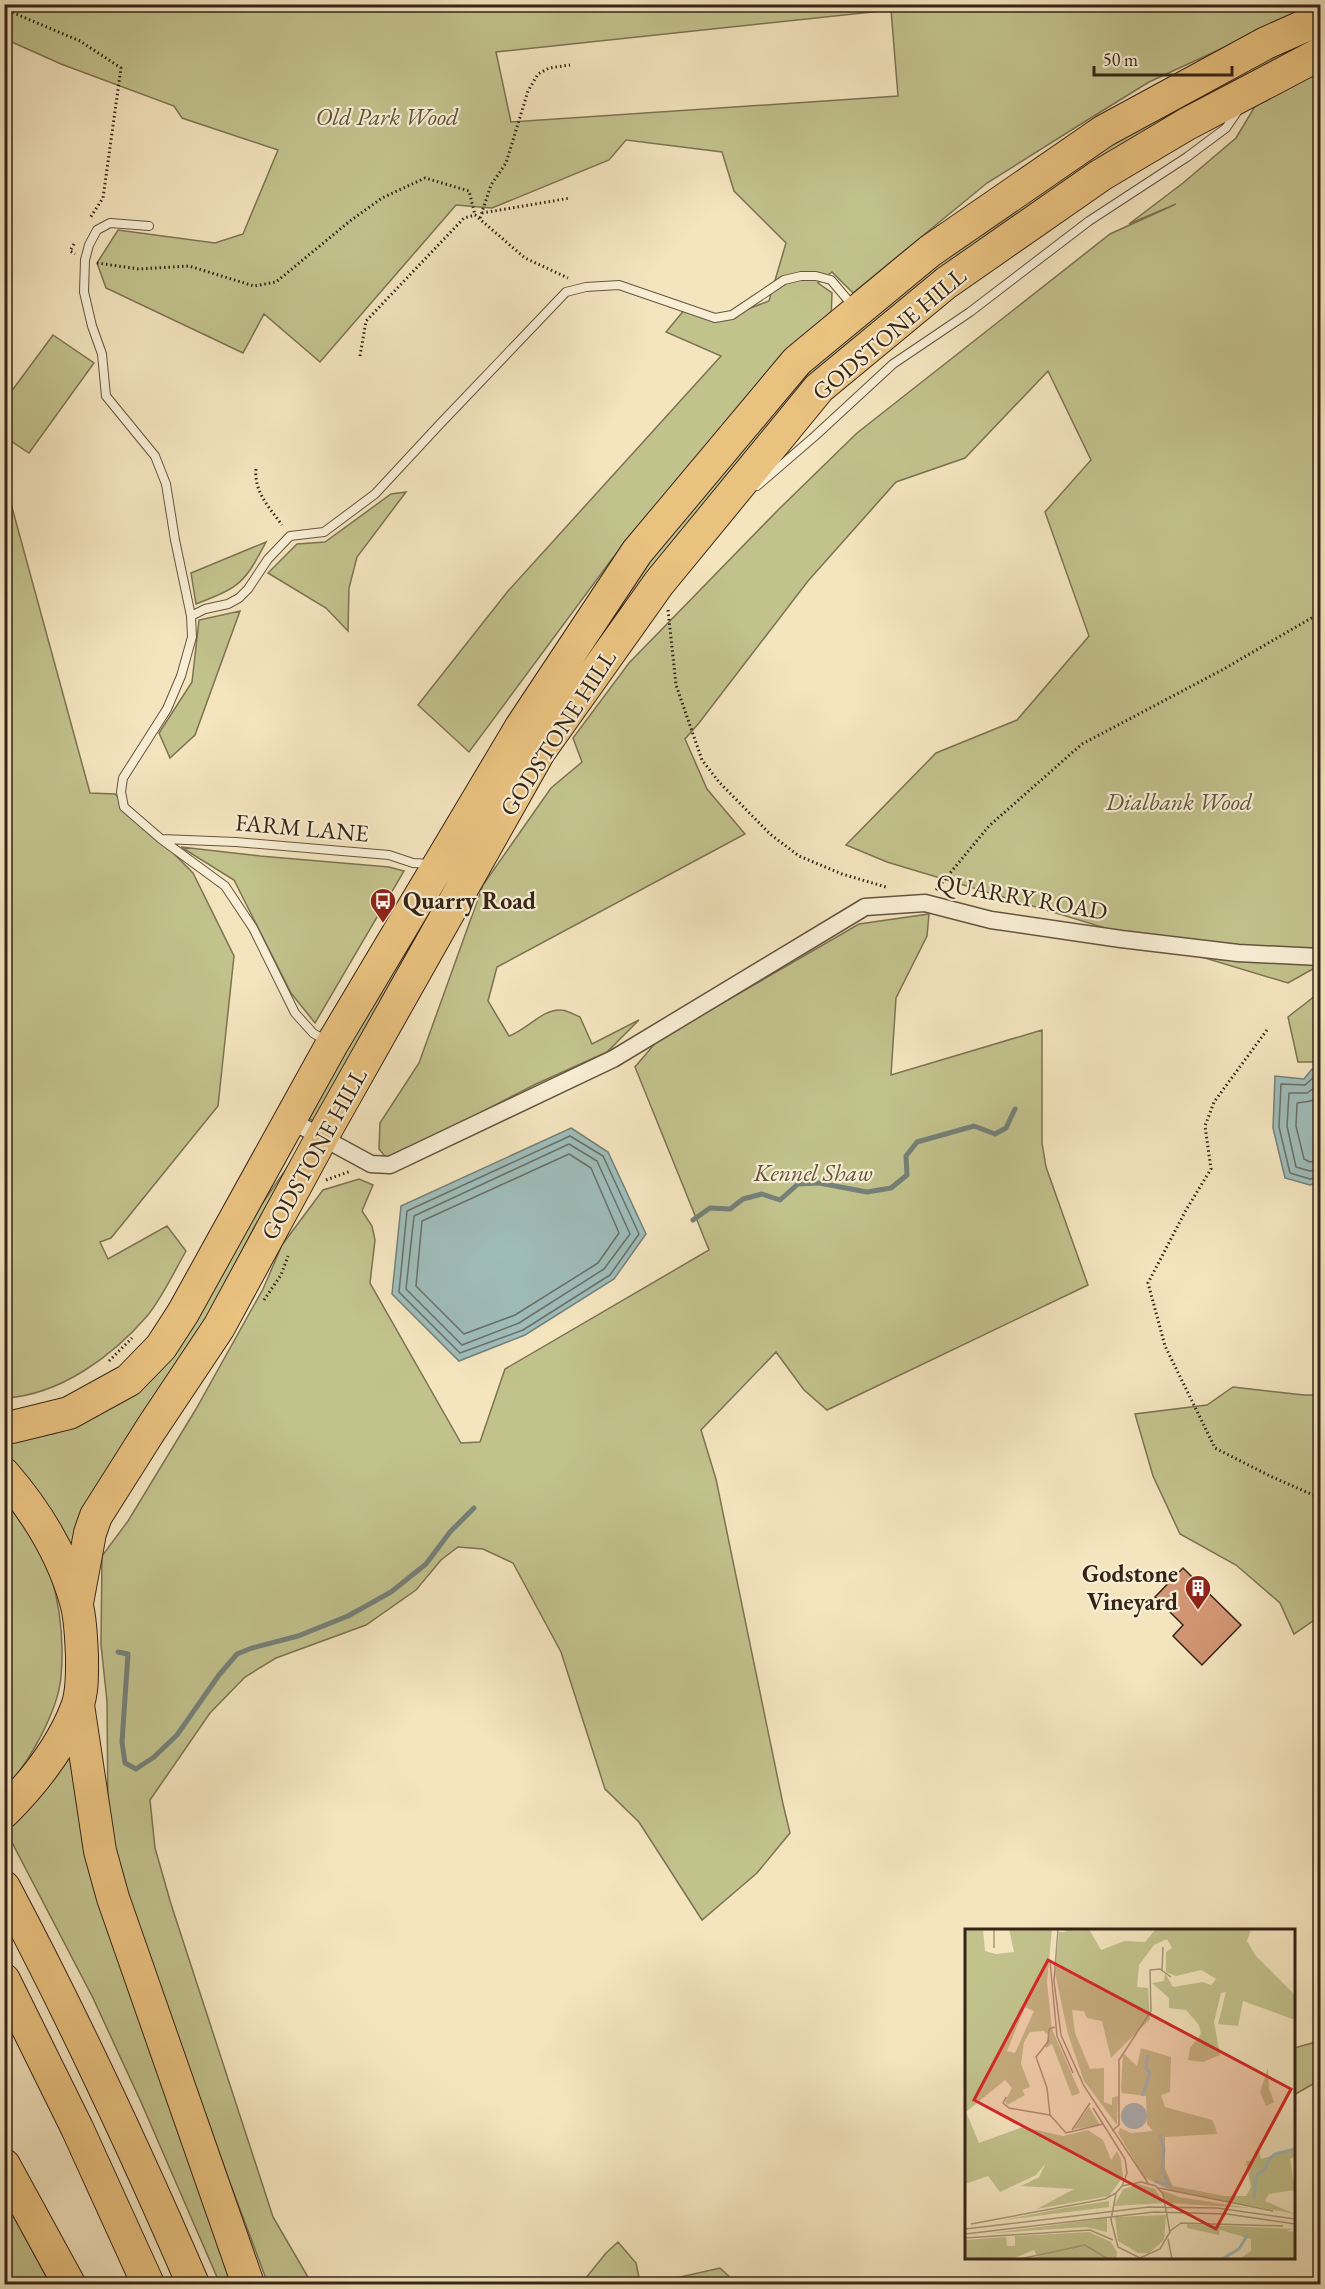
<svg xmlns="http://www.w3.org/2000/svg" width="1325" height="2289" font-family="'EB Garamond',serif">
<style>
.green{fill:#c2c28d;stroke:#7c7352;stroke-width:1.5;fill-rule:evenodd}
.water{fill:#9fbdbb;stroke:#758079;stroke-width:1.5}
.lines{fill:none;stroke-linecap:round;stroke-linejoin:round}
.shore{stroke:#6a7068;stroke-width:1.5}
.stream{stroke:#758079;stroke-width:5}
.building{fill:#d29674;stroke:#362416;stroke-width:1.5}
.lane-casing{stroke:#665440;stroke-width:10}
.street-casing{stroke:#665440;stroke-width:19}
.highway-casing{stroke:#362416;stroke-width:34}
.path{stroke:#362416;stroke-width:3;stroke-dasharray:1.5 3;stroke-linecap:butt}
.lane{stroke:#f8eed5;stroke-width:8}
.street{stroke:#f8eed5;stroke-width:16}
.highway{stroke:#eac280;stroke-width:32}
.labels{text-anchor:middle;stroke-width:4.5;stroke-linejoin:round;paint-order:stroke}
.park-label{font-size:24px;font-style:italic;fill:#60533a;stroke:#f8eed5}
.street-label{font-size:24px;fill:#362416;stroke:#f8eed5}
.poi-label{font-size:24px;font-weight:bold;fill:#362416;stroke:#f8eed5;text-anchor:start}
.inset-river{fill:none;stroke:#9fbdbb;stroke-width:3}
.inset-road{fill:none;stroke:#a8987b;stroke-width:1.5}
.view{fill:#d62828;fill-opacity:0.15;stroke:#d62828;stroke-width:3}
.inset-edge{fill:none;stroke:#362416;stroke-width:3}
</style>
<rect width="100%" height="100%" fill="#f4e5bf"/>
<filter id="stains"><feTurbulence type="fractalNoise" baseFrequency=".00333" numOctaves="4"/><feColorMatrix values="0 0 0 0 .2 0 0 0 0 .09 0 0 0 0 .02 0 0 0 .5 -.17"/></filter>
<radialGradient id="worn" r=".72"><stop offset=".6" stop-color="#630" stop-opacity="0"/><stop offset="1" stop-color="#630" stop-opacity=".3"/></radialGradient>
<path class="green" d="M5,4L1316,5L1149,82L1081,124L987,183L853,293L832,272L818,283L832,293L831,321L766,373L612,559L469,752L418,705L508,591L721,356L666,332L685,309L720,317L732,315L769,301L786,243L734,191L722,152L626,140L609,160L492,208L456,205L320,362L264,314L243,353L106,288L97,263L118,230L215,243L243,234L278,150L182,118L174,106L61,64L5,39ZM891,10L898,96L511,122L496,52Z
M1320,30V40L1191,101L1020,214L651,572L315,1122L305,1116L443,874L670,528L793,386L865,319L971,236L1104,145Z
M1320,65V965L1288,983L887,862L846,845L936,753L1017,720L1089,636L1045,512L1091,460L1048,371L965,458L896,482L808,581L699,723L685,739L707,789L745,834L497,967L488,1001L509,1036C527,1030 542,1009 561,1010C567,1010 575,1015 580,1017L592,1044L639,1020L607,1052L536,1084L388,1160L379,1149L380,1123L419,1063L483,885L551,788L582,762L573,738L629,663L778,510L857,433L1110,234L1176,204L1129,224L1183,183L1236,138L1257,103Z
M53,335L94,363L29,453L5,437V400Z
M4,478L90,793L115,794L193,873L234,956L218,1106L111,1238L100,1242L108,1259L167,1226L186,1251C174,1272 163,1296 148,1315C113,1356 60,1395 5,1398Z
M406,492L357,557L349,588L348,631L326,608L268,573L297,544L325,542L391,494Z
M266,542C244,584 240,587 196,604L191,573Z
M240,611L195,735L170,758L159,733L192,682L199,620Z
M181,847L260,856L389,867L404,871L315,1023L291,993L234,880Z
M929,914L927,936L896,998L891,1075L1042,1030V1143L1046,1167L1088,1285L827,1410L804,1390L776,1352L701,1430L716,1479L783,1804L790,1833L757,1873L702,1920L639,1822L605,1789L561,1652L513,1563L483,1549L458,1547L441,1560L416,1590L366,1625L276,1658L245,1677L210,1713L150,1800L155,1848L171,1904L273,2217L312,2284H268L229,2180L123,1882L108,1816L107,1701L101,1645L102,1556L128,1521L196,1409L263,1289L282,1245L323,1190L359,1179L373,1185L362,1211L372,1226L375,1240L370,1283L461,1443L480,1442L505,1369L709,1250L635,1067L657,1041L859,924Z
M1320,992V1062H1298L1288,1017Z
M293,1159L255,1226L210,1313L72,1568L21,1471L5,1458L4,1441H18L56,1433L99,1411L241,1234Z
M1233,1387L1304,1395H1320V1616L1294,1634L1280,1603L1236,1565L1180,1534L1153,1476L1135,1414L1207,1405Z
M4,1494C21,1518 41,1544 50,1573C60,1605 64,1643 61,1677C58,1711 28,1765 4,1790Z
M72,1733L236,2284H220L141,2102L93,1998L5,1829V1824Z
M1312,2043H1320V2080L1294,2095V2048Z
M5,2200L50,2284H5Z
M618,2242L636,2263L640,2282L676,2278L720,2268L737,2284H581L606,2253Z"/>
<path class="water" d="M1312,1069L1320,1071V1182L1310,1185L1285,1178L1273,1128L1275,1076L1304,1079Z
M571,1128L608,1152L646,1234L614,1279L525,1335L459,1361L392,1294L401,1206Z"/>
<g class="lines">
<path class="shore" d="M1320,1077H1314L1305,1085L1281,1084L1279,1127L1290,1173L1310,1179L1320,1177
M1320,1084L1307,1093H1289L1287,1126L1296,1167L1310,1171L1320,1169
M1320,1095L1311,1101L1297,1103L1296,1126L1304,1159L1310,1162L1320,1160
M570,1136L603,1156L639,1234L610,1275L523,1330L460,1353L399,1292L407,1211Z
M569,1144L597,1161L630,1234L604,1269L519,1323L462,1345L406,1289L414,1216Z
M569,1154L591,1168L619,1233L598,1263L515,1315L464,1334L416,1286L422,1221Z"/>
<path class="stream" d="M693,1220L710,1208L730,1209L743,1199L762,1194L780,1200L798,1184L819,1183L867,1192L891,1188L907,1175L906,1156L917,1142L974,1126L995,1134L1006,1128L1015,1109
M118,1652L128,1654L122,1742L125,1763L136,1769L154,1757L177,1735L219,1675L237,1654L252,1648L298,1636L348,1616L391,1592L426,1564L450,1532L474,1508"/>
</g>
<path class="building" d="M1183,1568L1241,1625L1202,1665L1173,1636L1183,1625L1155,1597Z"/>
<g class="lines">
<g class="lane-casing">
<path id="lane" d="M149,226L110,223L97,230L89,245L85,260L84,292L92,326L102,354L106,396L155,456L166,484L175,540L191,616
M757,486L815,436L893,364L970,312L1089,221L1187,157L1226,128L1239,109
M162,839L236,842L389,855L413,863L432,864
M326,1041L313,1033L295,1013L253,928L225,886L161,839L124,807L121,792L123,778L167,709L181,676L192,637L191,616L205,609L228,604L239,598L248,589L268,559L290,536L324,532L375,494L440,424L566,292L586,287L619,285L715,318L732,315L784,280L801,276H816L831,280L853,306"/>
</g>
<g class="street-casing">
<path id="street" d="M286,1126L303,1127L371,1164L390,1165L613,1059L865,907L925,903L991,920L1121,939L1238,953L1320,957"/>
</g>
<g class="highway-casing">
<path id="highway" d="M4,1427H12L69,1413L129,1380L161,1347L183,1313L332,1044L521,727L637,552L797,361L930,251L1104,131L1266,43L1320,19
M4,1474C36,1511 63,1555 76,1602C81,1619 81,1639 82,1656C82,1672 83,1691 77,1707C62,1747 35,1781 4,1812
M77,1603L90,1533L96,1516L151,1429L219,1327L322,1137L539,752L659,583L819,388L946,283L1101,175L1187,124L1320,54
M78,1705L100,1851L113,1898L248,2284
M4,1887C73,2017 135,2150 193,2284
M4,1980L77,2128L148,2284
M4,2165L69,2284"/>
</g>
<path class="path" d="M4,9L80,41L121,68L103,198L90,218
M482,213L570,198
M480,218L491,185L506,163L528,91L538,74L549,68L570,65
M74,244L70,251L75,254
M97,263L139,269L189,266L254,286L276,282L350,221L382,198L425,178L469,191L475,215
M360,356L366,321L464,218L475,215L525,258L568,278
M256,469C254,492 269,507 282,525
M668,610L676,685L702,760L719,782L770,834L799,856L842,874L886,887
M936,890L989,826L1082,744L1222,670L1320,613
M1267,1030L1214,1102L1205,1126L1211,1169L1186,1210L1148,1283L1165,1346L1215,1448L1270,1476L1320,1498
M326,1180L351,1171
M264,1300L281,1275L288,1256
M109,1361L132,1338"/>
<use href="#lane" class="lane"/>
<use href="#street" class="street"/>
<use href="#highway" class="highway"/>
</g>
<defs>
<g id="bus-pin" transform="scale(1.35)"><path d="M0 17L-7.5 6A9.5 9.5 0 1 1 7.5 6Z" fill="#8f2418" stroke="#f8eed5"/><path d="M-5-6H5V4H4V6H2V4H-2V6H-4V4H-5ZM-3.5-4V0h7V-4ZM-3.5 1.2v1.5H-2V1.2ZM2 1.2v1.5H3.5V1.2Z" fill="#fff"/></g>
<g id="building-pin" transform="scale(1.35)"><path d="M0 17L-7.5 6A9.5 9.5 0 1 1 7.5 6Z" fill="#8f2418" stroke="#f8eed5"/><path d="M-4-6H4V6H1V3H-1V6H-4ZM-2.5-4.3h1.7v1.8h-1.7ZM.8-4.3h1.7v1.8H.8ZM-2.5-1h1.7V.8h-1.7ZM.8-1h1.7V.8H.8Z" fill="#fff"/></g>
</defs>
<g fill-rule="evenodd">
<use href="#bus-pin" x="383" y="901"/>
<use href="#building-pin" x="1198" y="1588"/>
</g>
<g class="labels">
<g class="park-label">
<text x="387" y="125">Old Park Wood</text>
<text x="1179" y="810">Dialbank Wood</text>
<text x="813" y="1181">Kennel Shaw</text>
</g>
<g class="street-label">
<text transform="translate(889 334) rotate(-40)" y="8">GODSTONE HILL</text>
<text transform="translate(558 733) rotate(-57)" y="8">GODSTONE HILL</text>
<text transform="translate(302 828) rotate(5)" y="8">FARM LANE</text>
<text transform="translate(1022 897) rotate(10)" y="8">QUARRY ROAD</text>
<text transform="translate(314 1154) rotate(-61)" y="8">GODSTONE HILL</text>
</g>
<g class="poi-label">
<text x="403" y="909">Quarry Road</text>
<text x="1178" y="1582" text-anchor="end">Godstone<tspan x="1178" dy="28">Vineyard</tspan></text>
</g>
</g>
<g transform="translate(965 1929)">
<rect width="330" height="330" fill="#f4e5bf"/>
<path d="M0,0H18L20,22L31,25L49,23L44,0H87L82,54L87,100L115,164L107,167L87,115L81,119L80,116L84,107L79,102L65,103L59,113L56,135L65,158L57,161L60,166L42,176L40,172L47,159L40,151L1,183L14,214L58,198L98,207L123,201L138,211L146,231L152,222L156,230L158,248L144,267L72,280L109,260L56,257L74,248L81,234L71,246L35,263L23,247L0,255ZM60,78L69,82L50,124L42,122ZM96,0H124L136,21L160,12L180,13L191,0H286L282,12L291,27L330,66V91L278,72L273,97L253,95L261,63L256,64L249,93L255,126L238,133L223,131L225,119L236,105L234,96L221,81L204,79V69L187,54L199,52L200,44L208,58L238,53L246,56L251,50L260,55L236,41L211,47L201,43V23L207,19L202,10L189,16L174,36L172,58L183,59L185,90L146,129L137,92L122,89L119,82L107,81L110,104L125,140L139,139V173L147,176V169L153,167L152,196L119,152L103,105L90,44L94,3H102ZM176,119L206,128L205,163L196,166L200,178L247,191L250,197L252,205L200,208V240L208,257L259,267H281L286,258L281,232H287L290,223L294,222L296,230L330,221V227L325,230L330,261L304,265L300,272L330,285L207,262L179,248L153,204L155,199L166,204L188,202L182,195L181,167L157,164L156,160L158,124L172,137ZM303,139L304,159L309,173L301,177L295,163ZM124,178L135,196L109,200ZM173,255L190,260L199,274L149,277L158,260ZM196,261L214,268L284,279L202,274ZM144,272V278L38,291L99,279ZM201,286L199,311L184,324H173L153,312L150,288ZM142,289V303L121,298L28,304ZM222,295L328,300L321,302L330,303V330H275L286,322V310L255,301L254,306L222,299ZM124,303L146,313L152,323L151,330H64L73,328L69,321L47,330H0V311L41,308L42,317H50V307Z" fill="#c2c28d" fill-rule="evenodd"/>
<path d="M156 187a13 13 0 1 1 26 0a13 13 0 1 1-26 0Z" fill="#9fbdbb"/>
<path class="inset-river" d="M177,167L185,144L181,139L183,126M190,252L204,257L197,240L199,220L195,206M289,270L291,247L301,239L304,230L310,225L330,220M257,330L274,320L283,305"/>
<path class="inset-road" d="M93,0L89,52L96,106L119,157L183,254M29,19V0M85,32L92,107L108,144M197,41L198,18M90,98L84,100L83,113L71,128L82,159L85,186L101,204L138,195M41,168L38,174L44,179L85,186M128,179L160,230L162,244L157,257M107,201L125,174M147,202L154,196V131L186,82L185,41L195,40L206,48M176,253L191,257L198,265L205,303L195,320L175,329L153,318L146,291L151,264L157,257ZM194,259L308,282M6,295L140,270L151,264M0,300L184,278L252,279L330,290M205,302L216,294L318,297M0,305L189,283L262,285L330,295M0,309L125,301L148,311M203,310L207,330M55,330L120,316L143,330"/>
<path class="view" d="M83,31L326,160L251,300L9,171Z"/>
<rect width="330" height="330" class="inset-edge"/>
</g>
<rect width="1325" height="2289" fill="none" stroke="#f4e5bf" stroke-width="24"/>
<rect x="6" y="6" width="1313" height="2277" fill="none" stroke="#362416" stroke-width="3"/>
<rect x="12" y="12" width="1301" height="2265" fill="none" stroke="#362416" stroke-width="1.5"/>
<path d="M1094 66v9h138v-9" fill="none" stroke="#362416" stroke-width="3"/>
<text x="1103" y="66" font-size="18" fill="#362416" stroke="#f8eed5" stroke-width="4.5" paint-order="stroke">50 m</text>
<rect width="100%" height="100%" filter="url(#stains)"/>
<rect width="100%" height="100%" fill="url(#worn)"/>
</svg>
